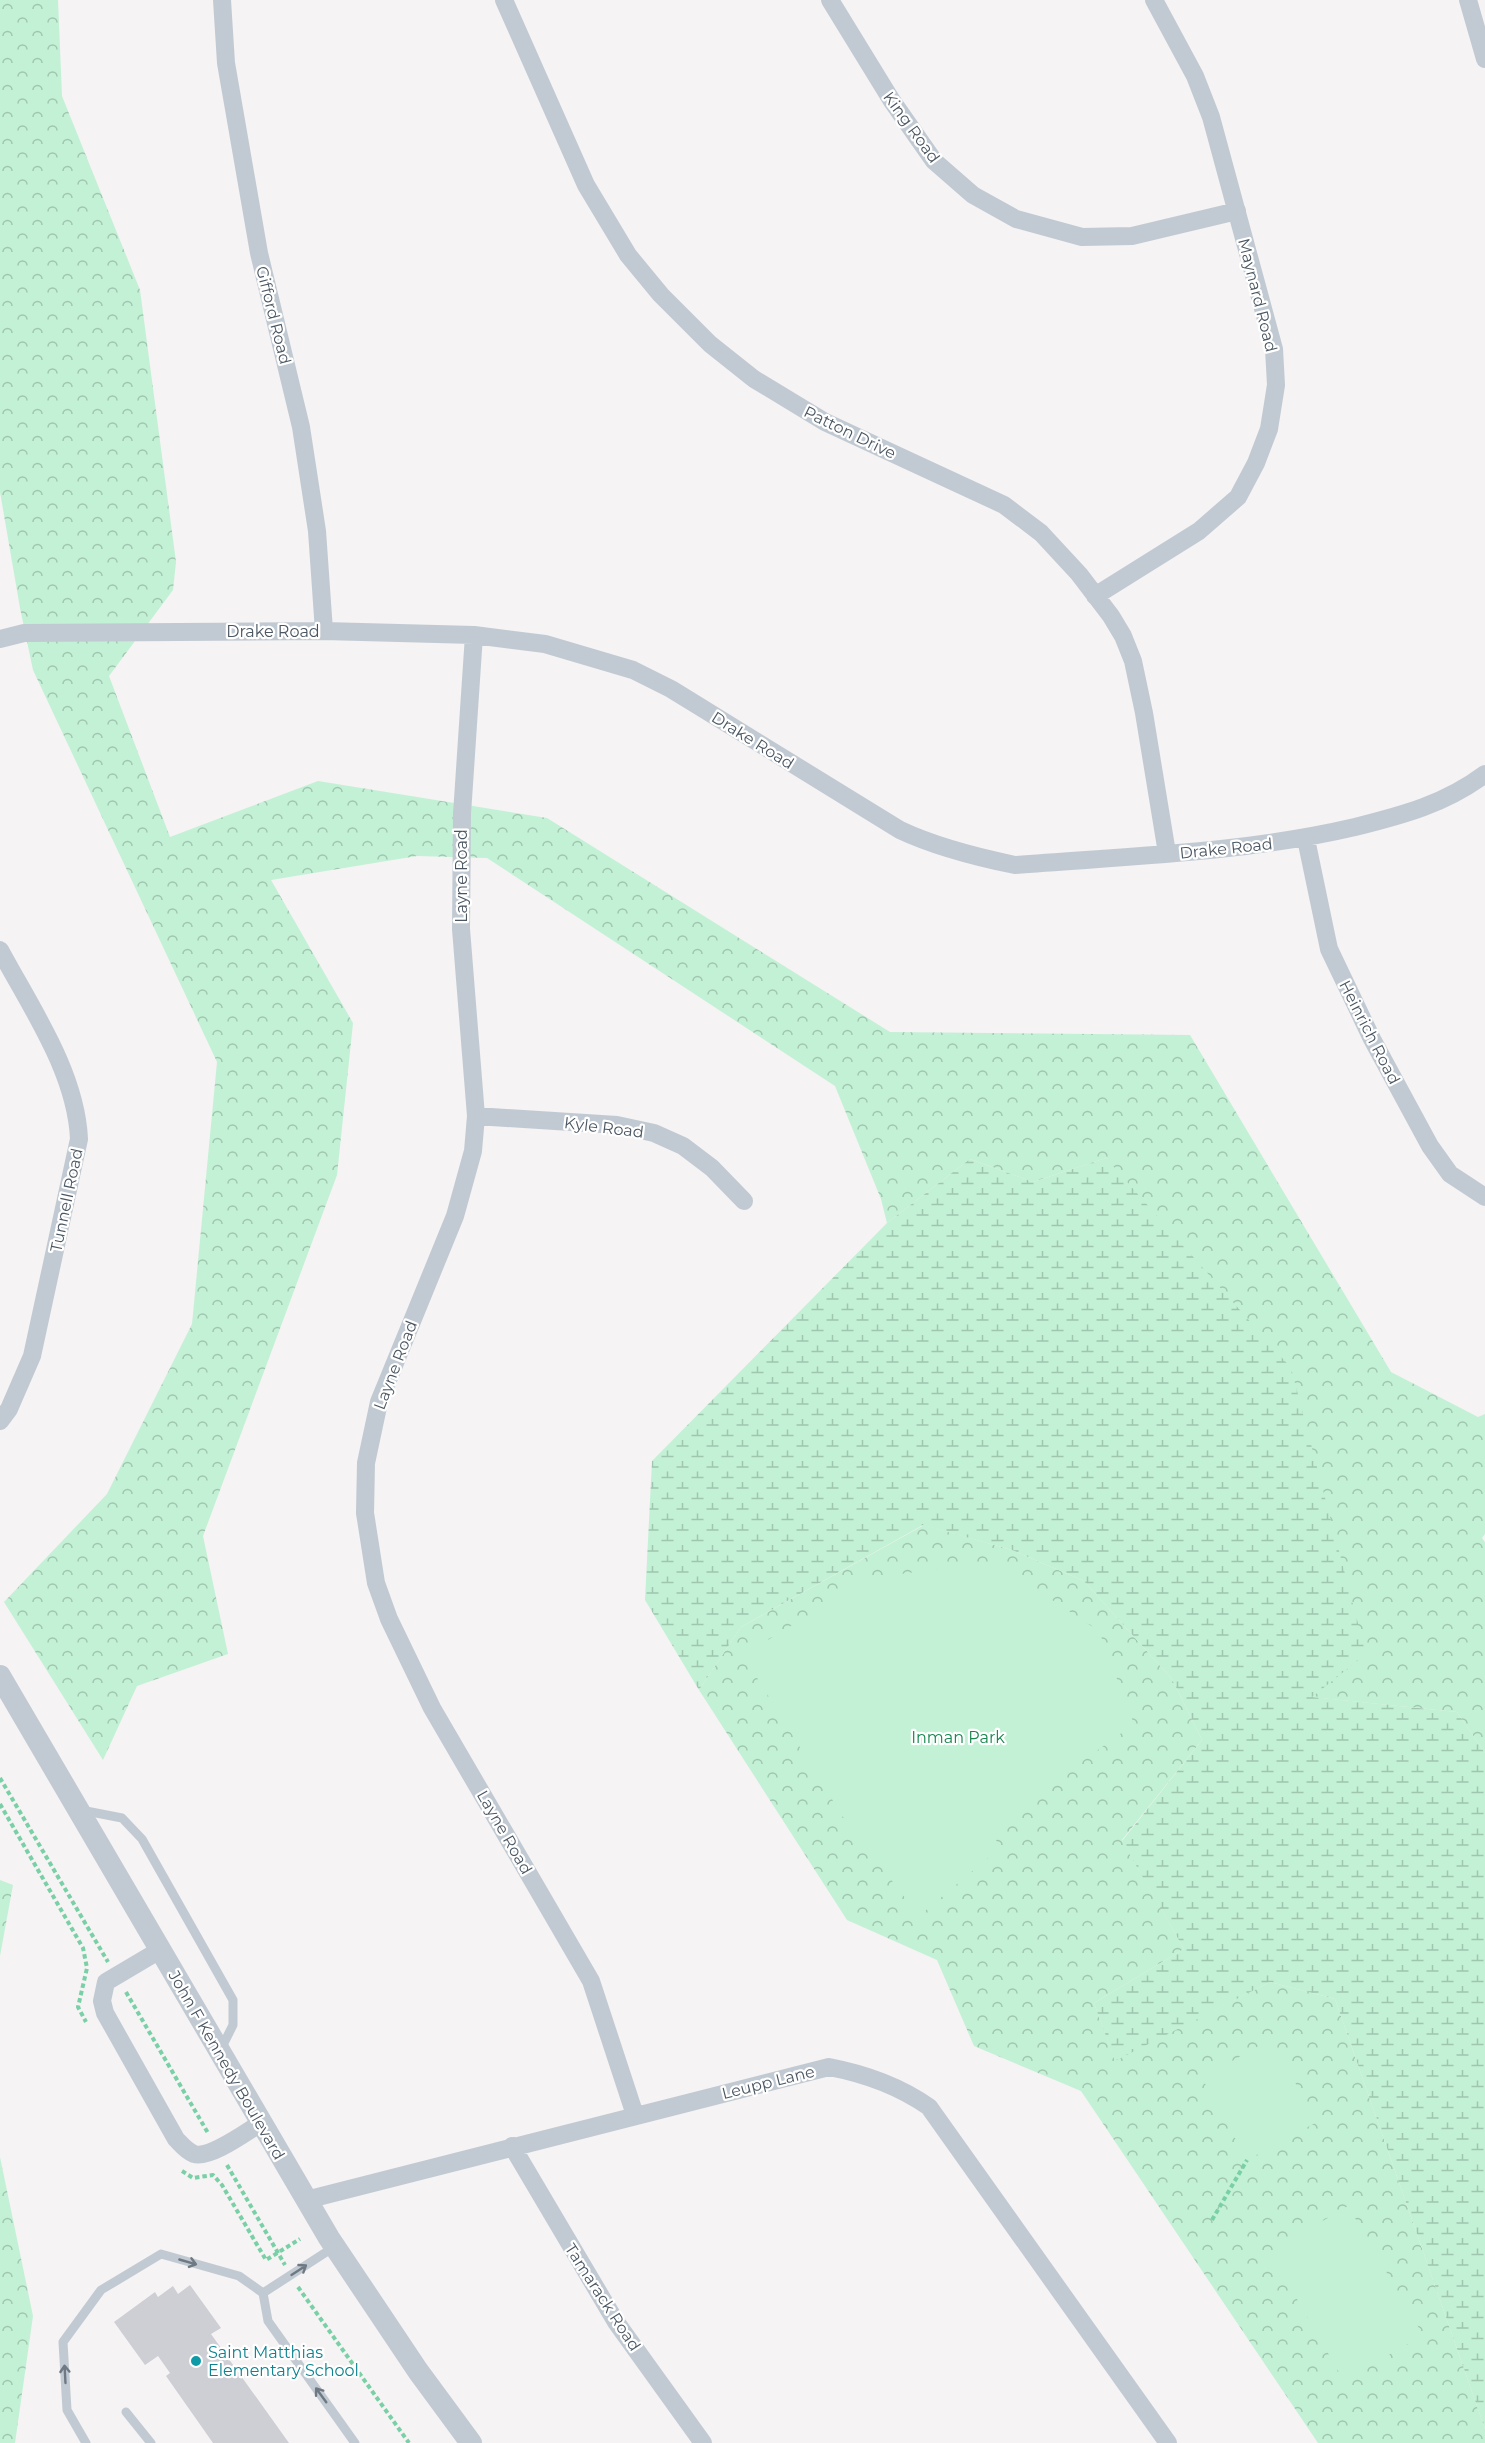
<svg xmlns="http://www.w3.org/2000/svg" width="1485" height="2443" font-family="Montserrat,sans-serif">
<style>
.forest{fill:url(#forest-crowns)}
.wetland{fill:url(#wetland-marsh)}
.pitch{fill:#c3f1d5}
.building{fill:#cdcfd5}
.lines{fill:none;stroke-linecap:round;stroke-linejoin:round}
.path{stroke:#7ad0a6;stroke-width:4;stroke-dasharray:4.5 3;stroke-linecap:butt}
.service{stroke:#c1cad2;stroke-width:9}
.minor{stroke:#c1cad2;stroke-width:18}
.tertiary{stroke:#c1cad2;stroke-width:22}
.oneway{stroke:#6e7983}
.culture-dot{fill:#0f9aa8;stroke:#fff;stroke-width:2}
.labels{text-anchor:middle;stroke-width:4.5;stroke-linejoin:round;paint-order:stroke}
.street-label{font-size:16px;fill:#4a5661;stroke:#fff}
.park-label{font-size:16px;fill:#17864f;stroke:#fff}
.culture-label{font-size:16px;fill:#0d838f;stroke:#fff;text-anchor:start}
</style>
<defs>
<pattern id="forest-crowns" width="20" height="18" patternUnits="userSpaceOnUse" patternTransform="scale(1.5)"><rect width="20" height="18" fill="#c3f1d5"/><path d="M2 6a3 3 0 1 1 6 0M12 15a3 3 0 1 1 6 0" fill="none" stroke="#a0c6b0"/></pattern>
<pattern id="wetland-marsh" width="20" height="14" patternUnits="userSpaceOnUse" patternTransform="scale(1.5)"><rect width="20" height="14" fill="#c3f1d5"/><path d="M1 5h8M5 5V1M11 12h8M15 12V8" fill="none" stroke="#a0c6b0"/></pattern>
</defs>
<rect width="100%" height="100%" fill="#f5f3f3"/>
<path class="forest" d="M0,0H58L62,96L140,290L176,562L173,590L109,676L170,837L318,781L547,818L890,1032L1190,1035L1391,1372L1478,1417L1485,1414V1534L1482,1538L1485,1542V1753L1457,1712L1311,1697L1106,1158L1033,1182L970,1159L887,1223L881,1199L835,1086L487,858L417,856L271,880L353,1023L337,1175L203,1536L228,1654L137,1686L103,1760L4,1602L107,1494L192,1324L217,1062L33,670L20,608L0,492Z
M924,1525L1012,1550L1084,1581L1172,1679L1202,1740L1122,1840L1184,1949L1094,2003L1115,2060L1270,1982L1335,1999L1485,2429V2443H1318L1081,2091L974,2046L937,1960L847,1920L699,1690L741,1627Z
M0,1880L13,1885L0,1956Z
M0,2157L33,2316L15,2443H0Z"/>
<path class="wetland" d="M1106,1158L1291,1368L1366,1654L1312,1697L1457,1712L1485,1753V2429L1335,1999L1270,1982L1115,2061L1094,2003L1184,1949L1122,1841L1202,1740L1172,1679L1084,1581L1012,1550L923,1525L741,1627L699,1690L645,1600L652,1461L887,1223L970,1159L1033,1182Z"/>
<path class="pitch" d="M995,1562L1099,1631L1134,1724L988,1829L1001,1847L919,1916L843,1817L743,1655L869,1578Z
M1271,2039L1317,2122L1247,2160L1202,2078Z
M1348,2206L1423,2335L1344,2381L1270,2252Z"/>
<path class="building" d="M190,2285L221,2328L211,2334L289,2443H213L166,2376L170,2373L158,2356L145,2365L114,2322L155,2292L158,2297L173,2286L178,2294Z"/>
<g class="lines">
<path class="path" d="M0,1778L108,1962
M0,1804L83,1948L87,1968L78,2007L86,2022
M126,1992L208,2133
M227,2165L285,2265
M182,2171L193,2178L213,2175L222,2185L266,2260L300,2239
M1212,2220L1247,2160
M298,2287L409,2443"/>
<path class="service" d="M81,1810L122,1818L142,1839L233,2000V2025L221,2049
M263,2293L334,2247
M126,2412L151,2443
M86,2443L67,2410L63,2342L101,2290L161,2254L239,2276L263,2293L268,2321L355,2443"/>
<path class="minor" d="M222,0L226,63L259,253L301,427L317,531L324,631
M504,0L586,185L628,255L661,295L710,344L754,379L825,422L1004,505L1041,533L1079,574L1111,616L1123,636L1133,661L1144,713L1167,853
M830,0L892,101L934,161L973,195L1016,219L1082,237L1132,236L1237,211
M1468,0L1485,59
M1095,596L1199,531L1238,497L1256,463L1269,429L1276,385L1274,349L1211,117L1195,76L1154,0
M474,635L462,814L461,929L476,1116L473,1151L455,1216L379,1402L366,1463L365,1513L376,1583L389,1619L432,1708L591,1981L635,2115
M0,639L24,633L324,631L474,635L545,644L633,670L671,689L900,830C936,847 976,857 1015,865C1129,856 1244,853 1355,827C1403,815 1445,804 1485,774
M1306,839L1329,949L1372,1039L1430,1146L1450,1174L1485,1197
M0,950C31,1008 76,1072 79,1139L32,1356L9,1409L0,1421
M476,1116L617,1125L654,1133L683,1146L712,1168L744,1201
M160,1950L106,1982L102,2001L105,2013L176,2139C181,2144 186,2151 194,2154C210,2159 246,2132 261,2123
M512,2146L616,2322L703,2443
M306,2200L829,2067C866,2074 899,2086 929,2107L1168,2443"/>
<path class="tertiary" d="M0,1676L329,2238L418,2371L471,2443"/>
</g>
<defs><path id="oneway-shaft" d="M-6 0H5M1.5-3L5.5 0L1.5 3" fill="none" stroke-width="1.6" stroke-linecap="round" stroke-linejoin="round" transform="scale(1.5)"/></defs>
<g class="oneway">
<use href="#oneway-shaft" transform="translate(188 2262) rotate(16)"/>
<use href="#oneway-shaft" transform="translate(299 2270) rotate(-33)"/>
<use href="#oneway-shaft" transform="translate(65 2374) rotate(-93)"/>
<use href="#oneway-shaft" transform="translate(321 2395) rotate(-126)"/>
</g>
<circle class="culture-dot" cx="196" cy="2361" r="6"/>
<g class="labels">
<g class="street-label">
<text transform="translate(912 127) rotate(54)" y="6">King Road</text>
<text transform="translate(1258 295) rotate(76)" y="6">Maynard Road</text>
<text transform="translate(274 315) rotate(76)" y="6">Gifford Road</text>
<text transform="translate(850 432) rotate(26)" y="6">Patton Drive</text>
<text x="273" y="637">Drake Road</text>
<text transform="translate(753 740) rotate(32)" y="6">Drake Road</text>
<text transform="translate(1226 848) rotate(-6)" y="6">Drake Road</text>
<text transform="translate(461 876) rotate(-90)" y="6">Layne Road</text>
<text transform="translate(1370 1032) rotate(63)" y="6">Heinrich Road</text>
<text transform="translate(604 1127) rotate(7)" y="6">Kyle Road</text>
<text transform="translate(66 1200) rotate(-78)" y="6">Tunnell Road</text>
<text transform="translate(395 1365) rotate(-69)" y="6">Layne Road</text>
<text transform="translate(505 1832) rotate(60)" y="6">Layne Road</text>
<text transform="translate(227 2065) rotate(60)" y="6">John F Kennedy Boulevard</text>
<text transform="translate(768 2082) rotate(-14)" y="6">Leupp Lane</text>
<text transform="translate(603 2297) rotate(57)" y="6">Tamarack Road</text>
</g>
<g class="park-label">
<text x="958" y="1743">Inman Park</text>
</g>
<g class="culture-label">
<text x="208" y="2358">Saint Matthias<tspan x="208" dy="18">Elementary School</tspan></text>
</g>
</g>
</svg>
